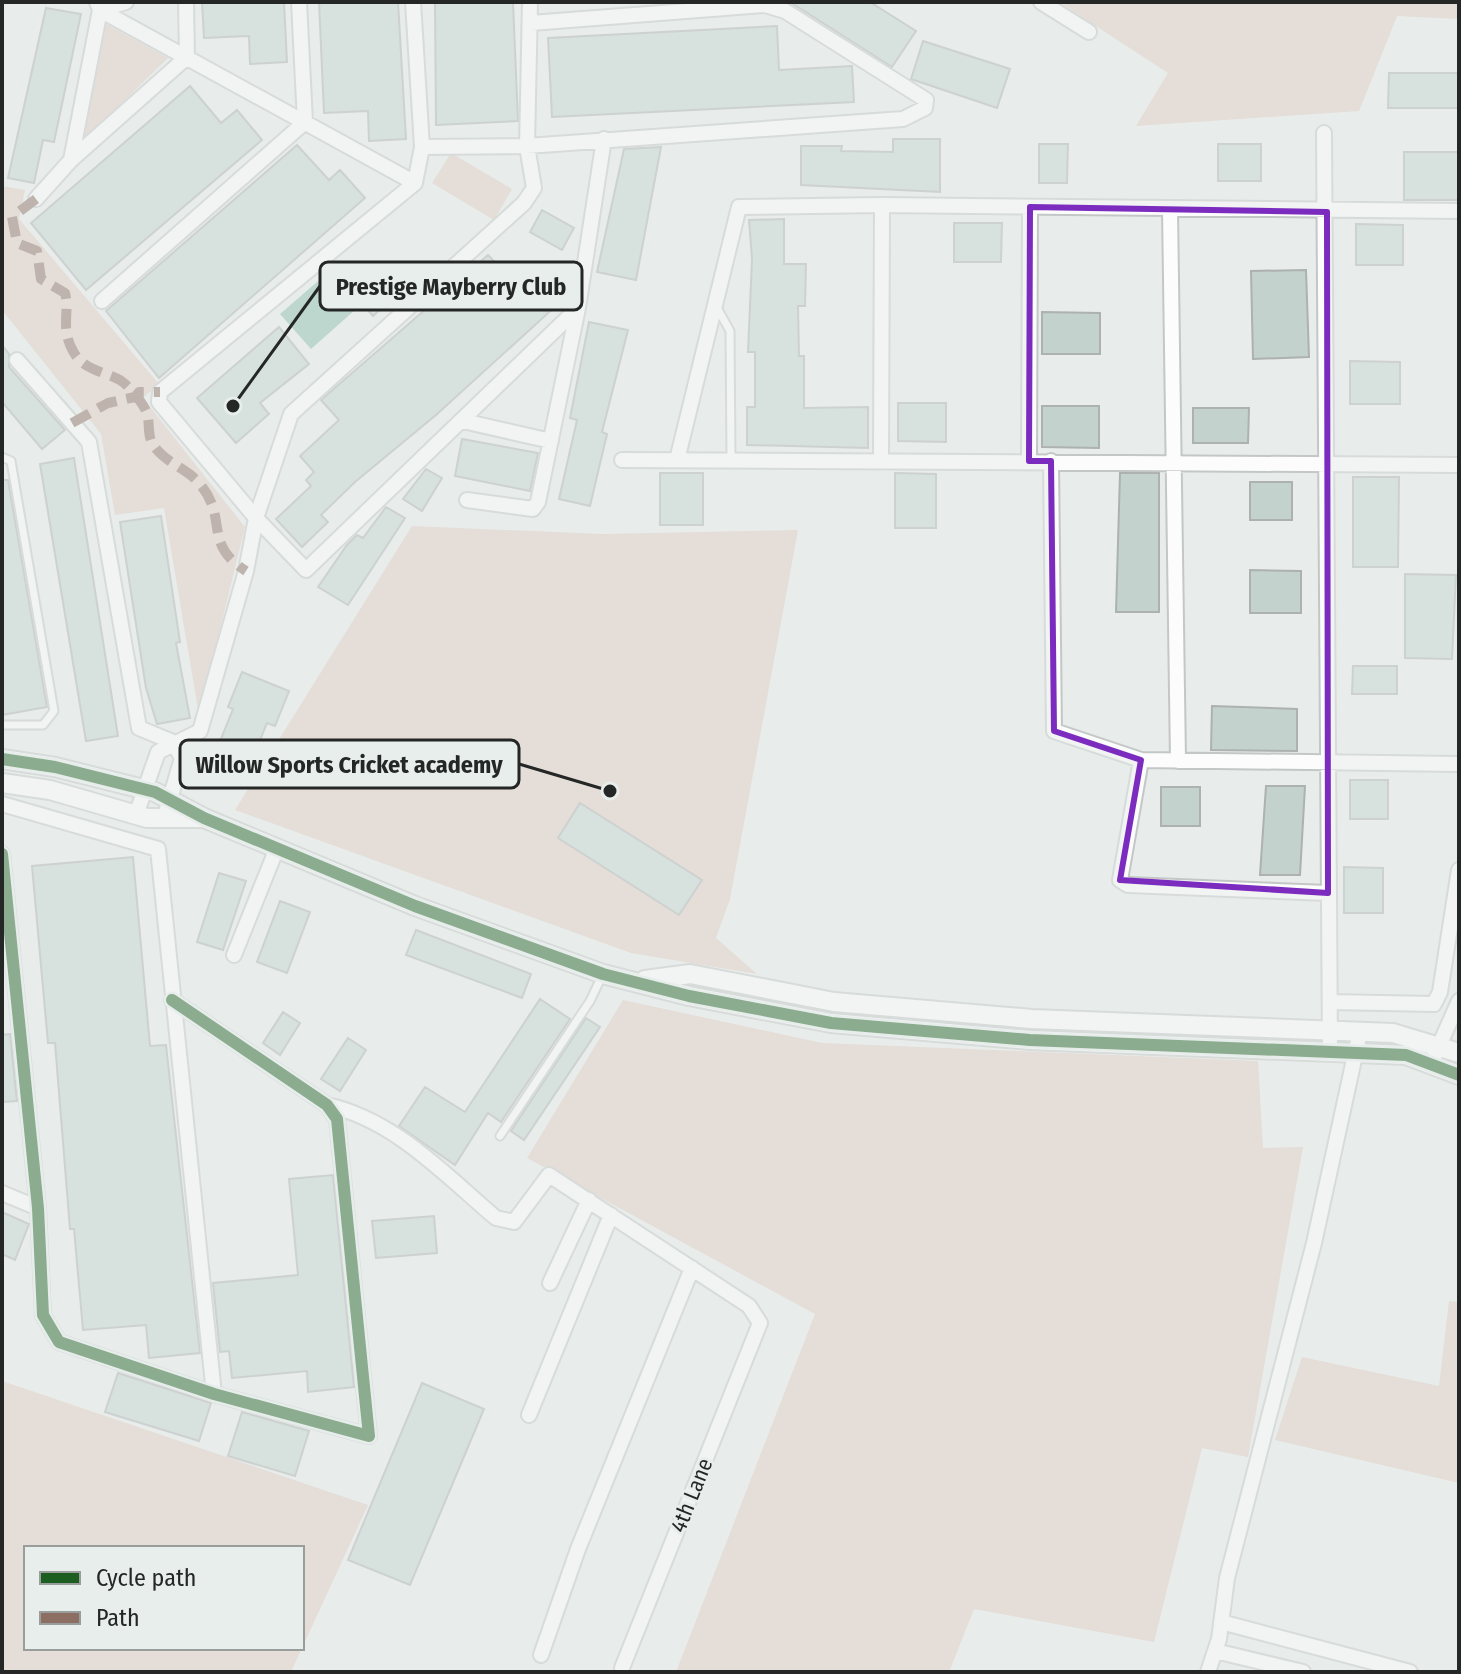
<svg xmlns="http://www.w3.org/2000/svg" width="1461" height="1674" font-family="'Fira Sans Condensed',sans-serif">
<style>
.green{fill:#e2c9c0}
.water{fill:#8cbcab}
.building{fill:#c3d2cc;stroke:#adb1b0;stroke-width:2}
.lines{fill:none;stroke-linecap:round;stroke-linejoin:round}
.service-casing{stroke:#c3c7c6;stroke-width:11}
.minor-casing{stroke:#c3c7c6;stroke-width:18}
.tertiary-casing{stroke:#c3c7c6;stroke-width:22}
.service{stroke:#fcfcfc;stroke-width:7}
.minor{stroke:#fcfcfc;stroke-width:14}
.tertiary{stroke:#fcfcfc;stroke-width:18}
.quiet{stroke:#8d6e63;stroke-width:10;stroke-dasharray:20 10;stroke-linecap:butt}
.cycleway-casing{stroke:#e7eeeb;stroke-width:17}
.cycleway{stroke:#1b5e20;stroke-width:12}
.marked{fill:none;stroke:#7b2cbf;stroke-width:6;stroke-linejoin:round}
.labels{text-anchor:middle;stroke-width:6;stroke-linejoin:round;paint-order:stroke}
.street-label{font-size:22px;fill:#242726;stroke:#e7eeeb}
.leader{fill:none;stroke:#242726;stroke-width:3}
.callout-dot{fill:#242726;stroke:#e7eeeb;stroke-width:3}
.callout{fill:#e7eeeb;stroke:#242726;stroke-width:3}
.callout-label{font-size:24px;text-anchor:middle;font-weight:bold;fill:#242726}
</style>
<rect width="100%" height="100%" fill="#e8edeb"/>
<path class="green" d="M1059,2H1459V19L1397,16L1359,111L1136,126L1168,73Z
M106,24L168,58L83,141Z
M451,153L512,189L494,220L432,183Z
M2,186L25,190L19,219L159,384L143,398L245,527L199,715L164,508L115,515L101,434L2,310Z
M412,526L602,534L798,530L730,899L716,938L757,974L631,953L235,810Z
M623,1000L822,1043L1258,1061L1263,1148L1303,1147L1248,1457L1202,1448L1154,1642L974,1609L949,1672H676L815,1314L527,1158Z
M1449,1301L1459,1302V1483L1275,1440L1302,1357L1439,1386Z
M2,1381L368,1505L302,1648V1548H26V1648H302L291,1672H2Z"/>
<path class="water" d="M325,275L355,310L311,349L280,314Z"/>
<path class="building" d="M202,2H284L287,62L250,64L249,36L204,38Z
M319,2H398L406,139L369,141L368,111L324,113Z
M435,2H513L518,121L436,125Z
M790,2H870L916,31L892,67Z
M46,8L81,14L54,142L43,140L34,183L8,178Z
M777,26L779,70L852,66L854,102L552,117L548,38Z
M923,41L1010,69L997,108L911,79Z
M1389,73H1459V108H1388Z
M190,86L221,123L237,110L262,140L86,290L31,223Z
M893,139H940V192L801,185V146H842L841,151L893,152Z
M1039,144H1068L1067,183H1039Z
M1218,144H1261V181H1218Z
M297,145L329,180L340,170L365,198L159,378L106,311Z
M661,147L636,280L597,272L624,149Z
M1404,152H1459V200H1404Z
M542,210L574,228L562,250L530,232Z
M784,219V264H806L805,306H798L799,356H804V408L868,407V448L747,445V407H755V352H748L752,259L749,220Z
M954,223H1002L1001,262H954Z
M1356,224L1403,225V265H1356Z
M488,255L522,290L533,279L557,305L436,415L355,482L321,515L328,522L302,547L276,519L311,486L306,480L314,472L300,456L339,420L321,400Z
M379,262L403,288L373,316L349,289Z
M1306,270L1309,357L1253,359L1251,271Z
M1042,312L1100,313V354H1042Z
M589,322L628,330L602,432L607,434L590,506L559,499L577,420L570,418Z
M279,327L309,364L260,403L269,414L236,443L197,398Z
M2,345L9,354V367L65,430L42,449L2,402Z
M1350,361L1400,362V404H1350Z
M898,403H946V442L898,441Z
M1042,406H1099V448L1042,447Z
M1193,408H1249L1248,443H1193Z
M462,439L538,453L530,491L455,476Z
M74,458L118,736L86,741L40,464Z
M426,469L442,478L422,511L403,499Z
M660,473H703V525H660Z
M895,473L936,474V528H895Z
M1120,473H1159V612H1116Z
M1353,477H1399L1398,567H1353Z
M2,480H8L47,707L2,715Z
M1250,482H1292V520H1250Z
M386,507L405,518L348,605L318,587L347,545L357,535L363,538Z
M161,516L180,642L176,643L190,718L157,724L146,688L120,522Z
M1250,570L1301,571V613H1250Z
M1405,574L1456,575L1452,659L1405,658Z
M1353,666H1397V694H1352Z
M242,672L289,691L275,726L267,723L244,780L210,766L233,709L228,707Z
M1212,706L1297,709V751L1211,750Z
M1350,780H1388V819H1350Z
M1266,786H1305L1300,875H1260Z
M1161,787H1200V826H1161Z
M580,803L702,880L679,915L558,838Z
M133,857L150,1046L166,1045L200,1353L149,1358L146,1325L83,1330L74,1229H70L55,1043H48L32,866Z
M1344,867L1383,868V913H1344Z
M219,873L246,881L223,950L197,942Z
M280,901L310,912L287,973L257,962Z
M416,930L531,974L522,998L406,955Z
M540,999L570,1019L501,1122L488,1113L455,1165L399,1126L425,1087L465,1112Z
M283,1012L300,1023L280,1055L263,1043Z
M586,1018L600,1027L524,1140L511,1131Z
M10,1034L17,1101L2,1102V1035Z
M348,1038L366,1050L340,1091L321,1079Z
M333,1175L354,1387L308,1392L307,1371L232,1378L229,1351L220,1352L213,1283L298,1275L289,1179Z
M2,1212L29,1224L15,1260L2,1254Z
M434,1216L437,1253L376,1258L372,1221Z
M118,1373L211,1403L199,1441L105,1412Z
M422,1383L484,1409L410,1585L348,1560Z
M242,1412L309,1431L295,1476L228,1456Z"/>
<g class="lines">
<g class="service-casing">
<path id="service" d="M716,306L730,331L731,460
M2,457L11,461L54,711L43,725H2
M500,1136L590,1001L602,976"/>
</g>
<g class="minor-casing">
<path id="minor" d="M97,2L100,10L415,183
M413,2L422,147L415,183L160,392L159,402L256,518L306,570L578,308
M1041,2L1089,32
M1324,133L1330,1052
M422,147L527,146L903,119L925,108L926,100L785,11L765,5L531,23
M71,160L100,10L126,2
M36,199L71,160L187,57L186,2
M1170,210L1178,761
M102,301L305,122L299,2
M17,360L89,442L139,728L173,742L182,758L167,809
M463,421L551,441
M622,460L1459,465
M677,460L739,207L882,205
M881,460L882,205L1459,211
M1029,461L1030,207
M1051,461L1054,731L1141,760L1459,764
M467,500L533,509L538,502L578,308L604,139
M1141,760L1120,880L1128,885L1328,893
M2,804L158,849L214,1394
M136,815L158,752L200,731L246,571L256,518L291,414L524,203L534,188L527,146L530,2
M2,854L38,1208L43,1315L59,1342L214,1394L369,1436L337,1119L327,1105L172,1000
M234,955L277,848
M1330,1002L1434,1004L1440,992L1459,870
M1431,1064L1459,1001
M327,1105C395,1120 444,1174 496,1218L514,1222L549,1175L749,1306L760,1323L622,1668
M2,1193L38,1208
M550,1283L589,1200
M529,1415L611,1215
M1221,1622L1410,1672
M1215,1651L1303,1672
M541,1655L578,1549L692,1268
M1208,1672L1219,1639L1227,1578L1314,1243L1360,1032"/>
</g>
<g class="tertiary-casing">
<path id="tertiary" d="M2,759L55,767L155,792L204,818L415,906L603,974L689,996L831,1023L1030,1040L1406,1055L1459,1075
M2,783L50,790L147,818H201
M645,980L690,974L834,1002L1032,1019L1393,1033L1459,1053"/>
</g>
<use href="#service" class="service"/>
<use href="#minor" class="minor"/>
<use href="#tertiary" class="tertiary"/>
<path class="quiet" d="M36,199L12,217L17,243L37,251L41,279L65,293C70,312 60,328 73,351C83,370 102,371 118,379C127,383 142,402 146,411C151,421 146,436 154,446C166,463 188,469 200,484C229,519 202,543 246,571
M72,423L108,403L135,397L139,392H160"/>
<g class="cycleway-casing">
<path id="cycleway" d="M2,759L55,767L155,792L204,818L415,906L603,974L689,996L831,1023L1030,1040L1406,1055L1459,1075
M2,854L38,1208L43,1315L59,1342L214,1394L369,1436L337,1119L327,1105L172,1000"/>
</g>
<use href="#cycleway" class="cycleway"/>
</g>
<path d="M0 0H1461V1674H0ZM1030,207L1327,212L1328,893L1120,880L1141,760L1054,731L1051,461H1029Z" fill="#e8edeb" fill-opacity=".55" fill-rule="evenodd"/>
<path class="marked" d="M1030,207L1327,212L1328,893L1120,880L1141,760L1054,731L1051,461H1029Z"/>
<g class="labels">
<g class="street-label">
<text transform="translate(691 1495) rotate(-68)" y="8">4th Lane</text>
</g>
</g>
<path class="leader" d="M233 406L320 286M610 791L519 764"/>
<g class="callout-dot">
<circle cx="233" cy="406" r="8"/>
<circle cx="610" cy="791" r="8"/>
</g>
<g class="callout">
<rect x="320" y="262" width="262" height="48" rx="8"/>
<rect x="180" y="740" width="339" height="48" rx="8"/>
</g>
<g class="callout-label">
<text x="451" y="295">Prestige Mayberry Club</text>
<text x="349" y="773">Willow Sports Cricket academy</text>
</g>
<rect width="1461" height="1674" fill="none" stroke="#242726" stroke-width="8"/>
<rect x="24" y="1546" width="280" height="104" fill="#e7eeeb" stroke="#999e9c" stroke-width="2"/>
<rect x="40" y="1572" width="40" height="12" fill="#1b5e20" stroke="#999e9c" stroke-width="2"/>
<text x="96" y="1586" font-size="24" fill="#242726">Cycle path</text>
<rect x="40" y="1612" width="40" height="12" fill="#8d6e63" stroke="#999e9c" stroke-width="2"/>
<text x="96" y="1626" font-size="24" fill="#242726">Path</text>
</svg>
